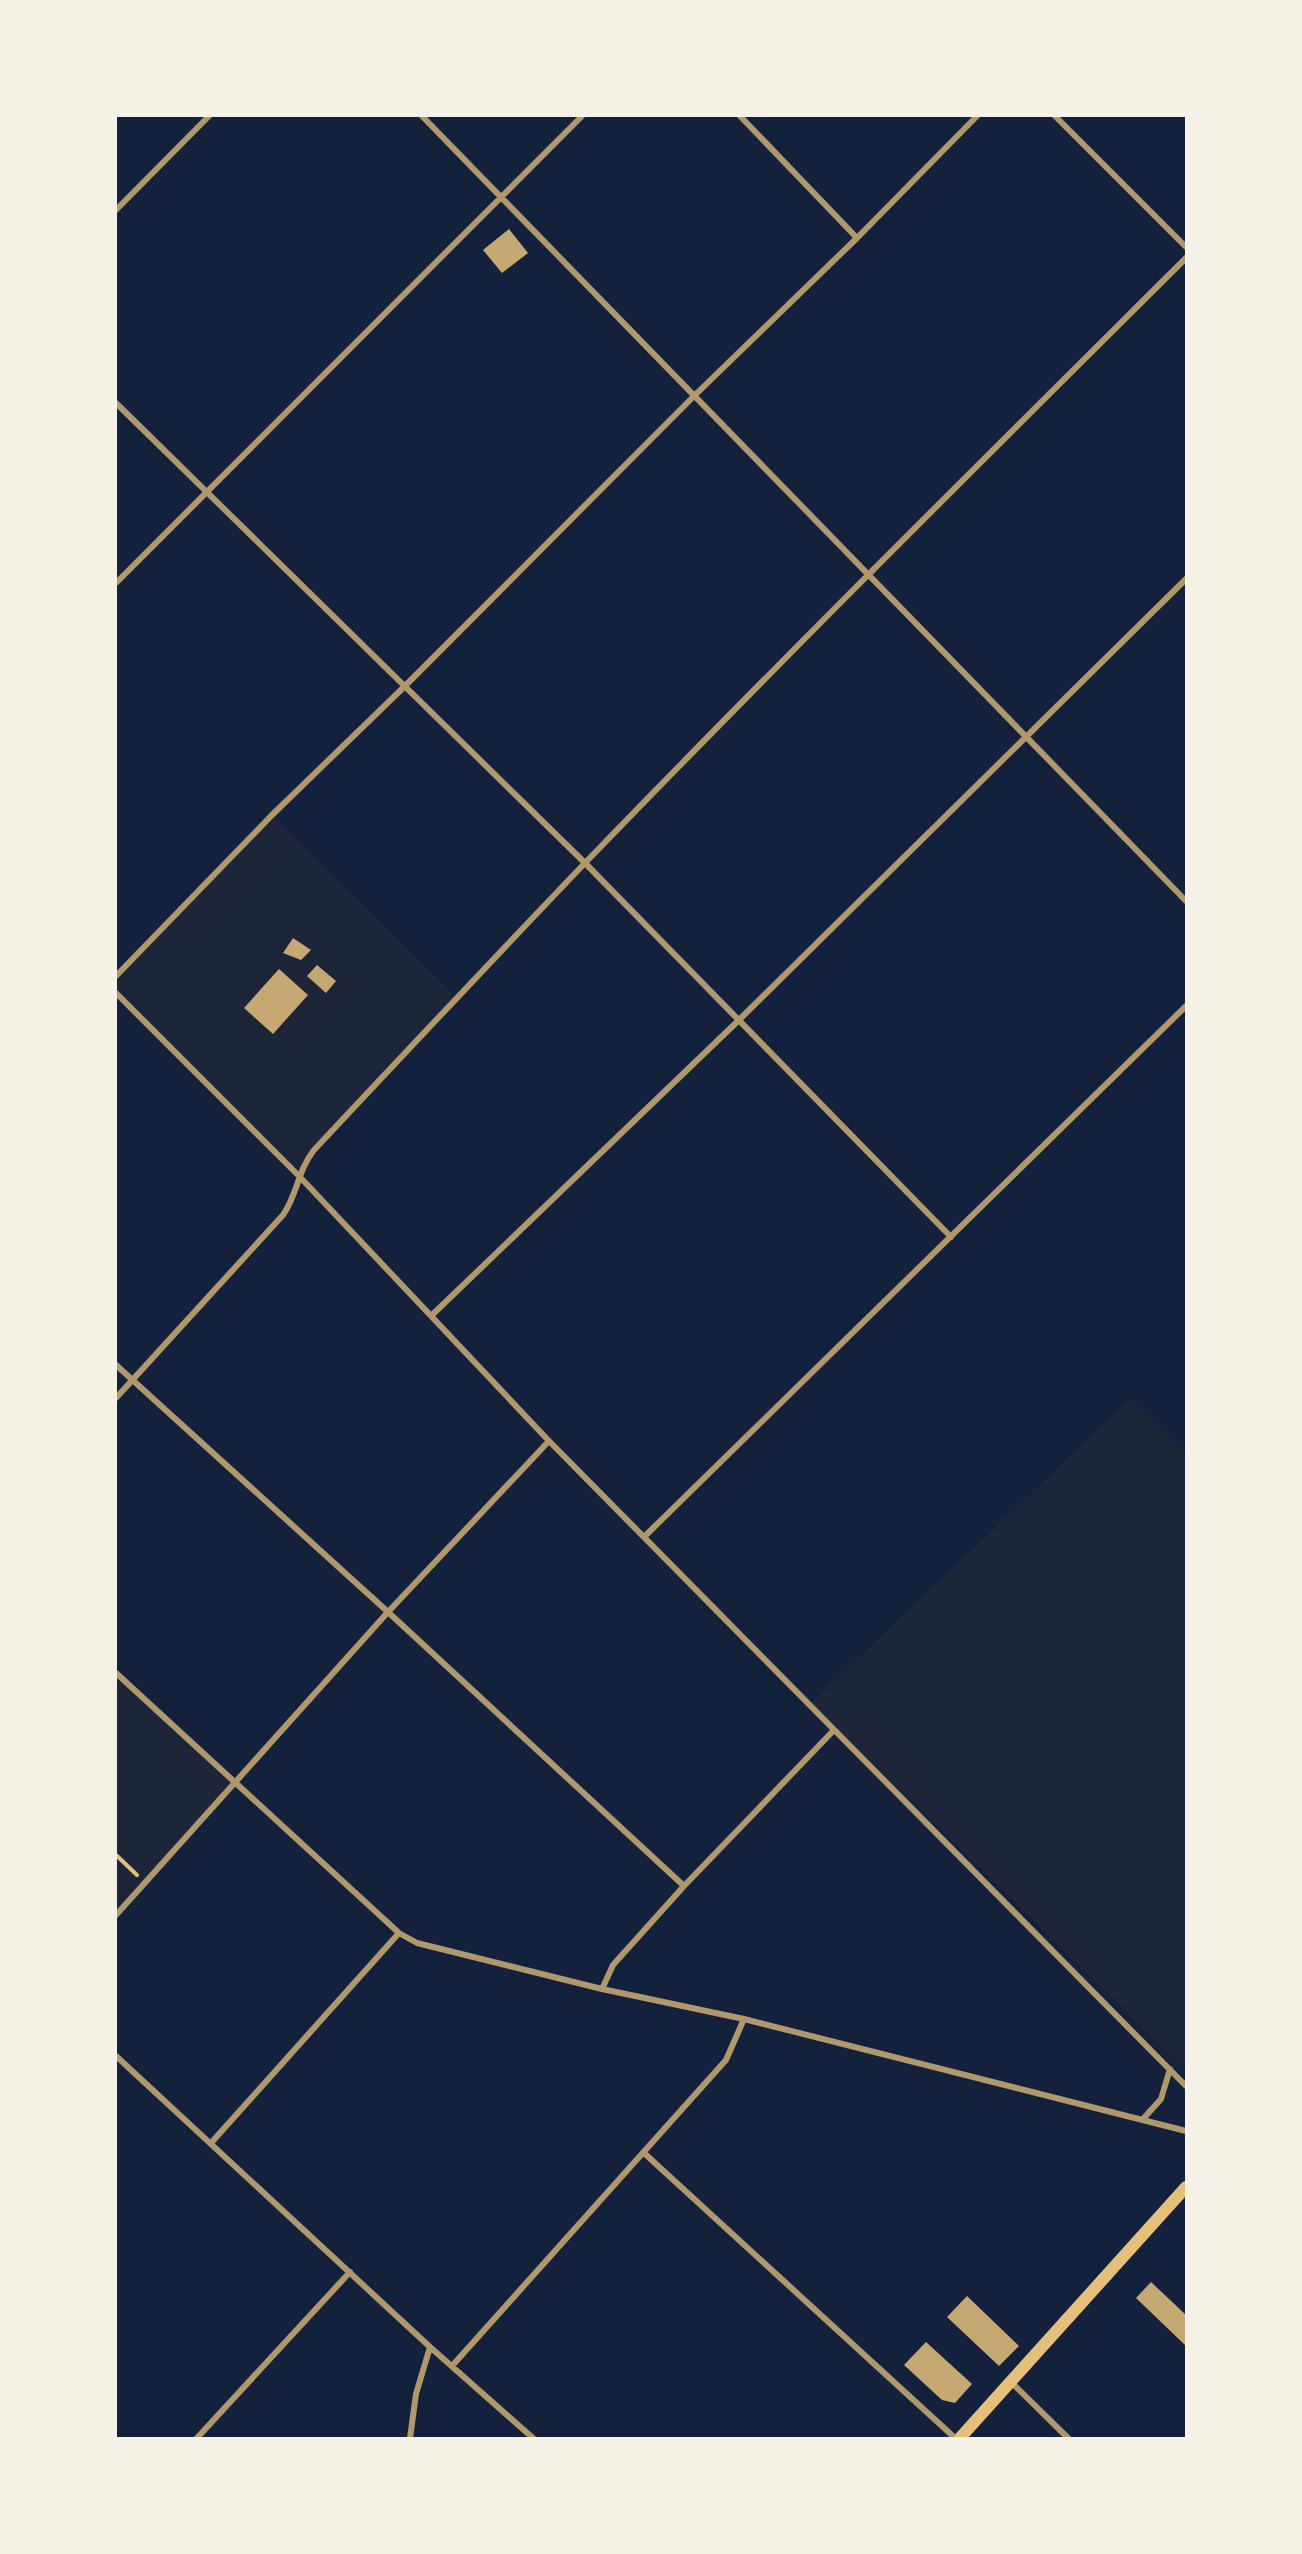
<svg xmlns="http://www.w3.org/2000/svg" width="1302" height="2554" font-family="'PT Sans',sans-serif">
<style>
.green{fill:#1d2539}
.building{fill:#c6a872}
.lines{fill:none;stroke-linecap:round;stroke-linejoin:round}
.path{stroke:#e5c07b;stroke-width:4}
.minor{stroke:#b1986c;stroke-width:6}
.secondary{stroke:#e5c07b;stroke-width:12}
</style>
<rect width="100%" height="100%" fill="#14213d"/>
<path class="green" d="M272,815L457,998L314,1150L299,1176L116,993V976Z
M1131,1398L1186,1454V2070L811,1703Z
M116,1673L235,1782L116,1915Z"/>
<path class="building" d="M509,229L528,253L502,273L483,250Z
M293,938L311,950L301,960L283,953Z
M317,965L336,981L326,993L307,976Z
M279,969L308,995L273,1034L244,1008Z
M1151,2282L1186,2315V2346L1136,2298Z
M967,2296L1019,2346L999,2366L947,2317Z
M926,2342L972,2384L955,2403L942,2400L904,2365Z"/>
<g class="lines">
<path class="path" d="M116,1855L137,1875"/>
<path class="minor" d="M422,116L1186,901
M740,116L857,238
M1055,116L1186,247
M116,210L209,116
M116,403L585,863L951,1237
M116,583L582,116
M116,976L272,815L405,686L694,396L857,238L977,116
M116,993L299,1176L549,1441L1186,2086
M431,1316L739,1020L1186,579
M116,1365L388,1612L684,1886
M116,1398L283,1215C297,1195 298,1170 314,1150C404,1054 494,958 585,863C783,658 985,458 1186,258
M645,1536L1186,1006
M116,1673L399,1933L417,1943L602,1989L744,2019L1186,2131
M116,1915L388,1612L549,1441
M602,1989L613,1965L684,1886L834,1730
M116,2056L430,2347L533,2438
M1143,2119L1161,2099L1170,2069
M211,2143L399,1933
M644,2153L955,2438
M452,2366L726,2060L744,2019
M1011,2382L1068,2438
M197,2438L350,2272
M410,2438L416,2394L430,2347"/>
<path class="secondary" d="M960,2438L1186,2187"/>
</g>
<rect width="1302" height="2554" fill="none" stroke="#f6f1e7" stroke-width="234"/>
</svg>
